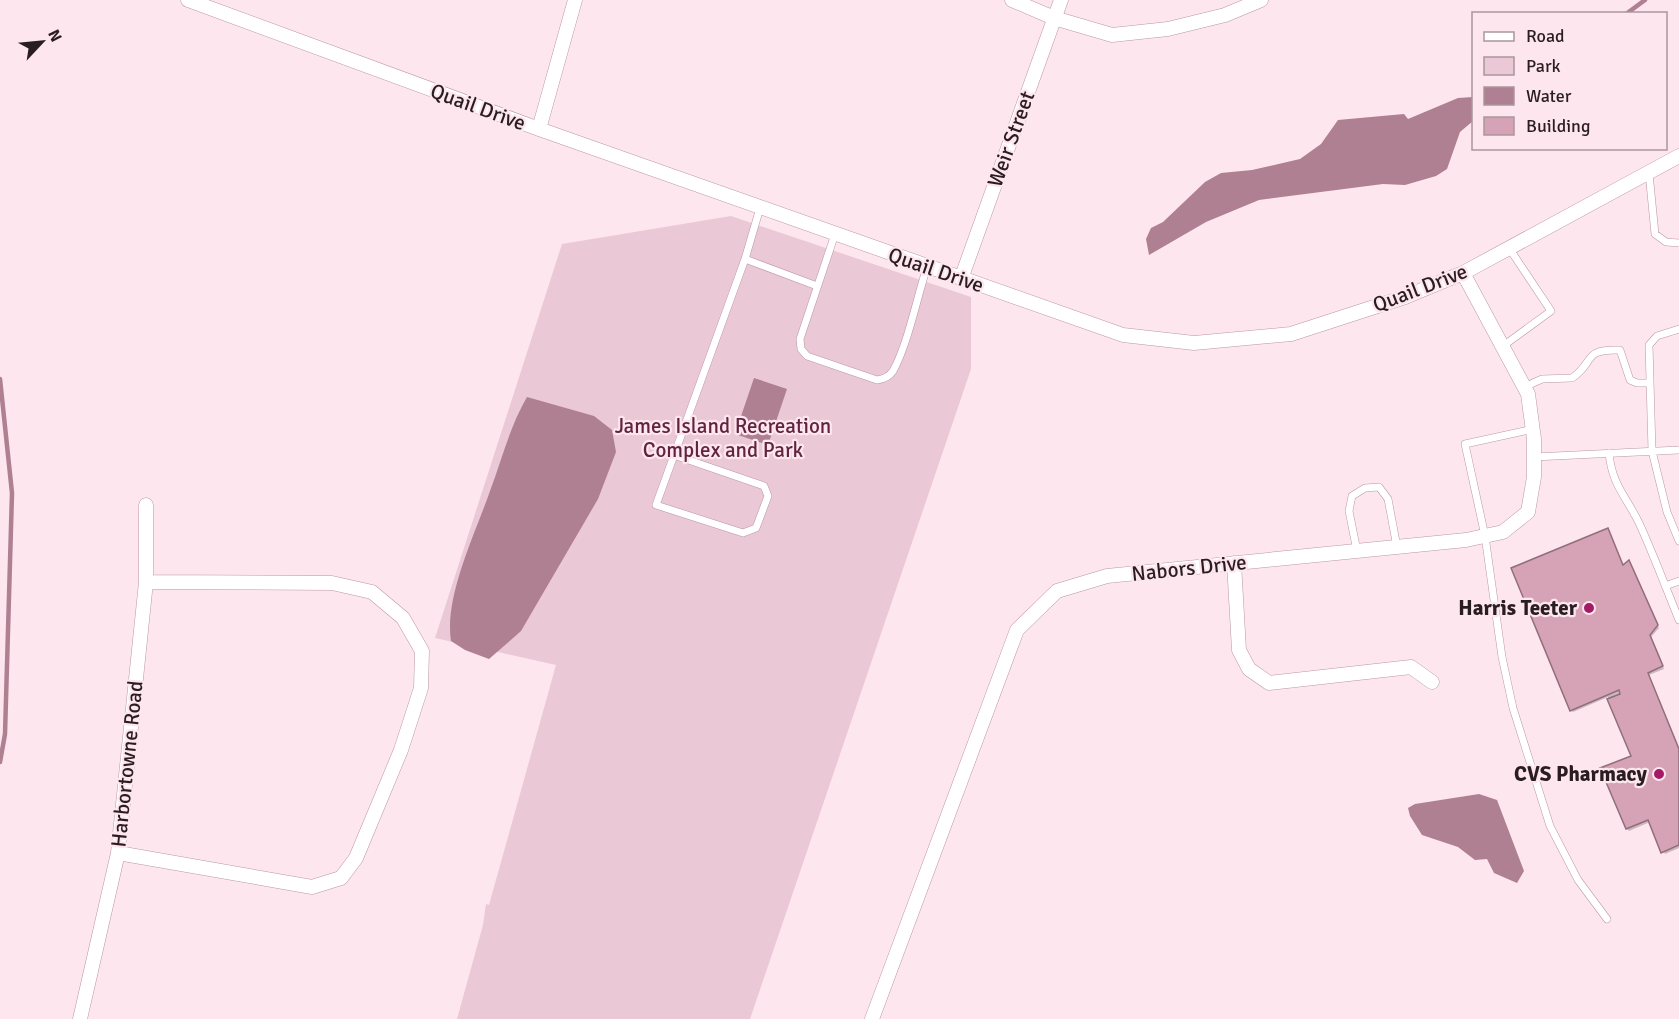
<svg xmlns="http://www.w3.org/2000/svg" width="1679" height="1019" font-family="Signika,sans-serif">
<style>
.green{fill:#eac8d5}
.water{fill:#af7f92}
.shadow{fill:#0003}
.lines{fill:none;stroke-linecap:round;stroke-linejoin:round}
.stream{stroke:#af7f92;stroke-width:4.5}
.building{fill:#d5a2b6;stroke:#906e7b;stroke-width:1.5}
.service-casing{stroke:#bb97a5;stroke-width:8}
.minor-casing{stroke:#bb97a5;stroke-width:15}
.service{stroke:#fff;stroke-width:7}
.minor{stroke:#fff;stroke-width:14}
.poi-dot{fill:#a31b65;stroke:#fde6ee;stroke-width:2}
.labels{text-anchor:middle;stroke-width:4.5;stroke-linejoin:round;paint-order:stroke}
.street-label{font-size:21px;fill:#2a1d22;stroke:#fde6ee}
.park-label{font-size:21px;fill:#612340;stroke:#fde6ee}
.poi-label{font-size:21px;font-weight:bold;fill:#2a1d22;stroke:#fde6ee;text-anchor:end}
</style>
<rect width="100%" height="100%" fill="#fde6ee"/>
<path class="green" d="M731,216L971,297V369L750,1019H457L483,925L486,904L489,905L556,665L435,638L562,244Z"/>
<path class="water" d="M1473,97V121L1460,132L1447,169L1436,176L1405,185L1383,184L1259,200L1206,222L1149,255L1146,239L1151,228L1163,222L1205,182L1221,173L1252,170L1300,159L1321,144L1338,120L1404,114L1408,119L1458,98Z
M754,378L787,389L768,445L735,434Z
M527,397L594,416L612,430L616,452L598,499L521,631L489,659L465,650L451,641C444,596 476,532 490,491C502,459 510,426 527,397Z
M1479,794L1497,800L1524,871L1517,883L1494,873L1487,859L1475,860L1458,847L1422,835L1410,816L1408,808L1415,804Z"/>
<path class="shadow" d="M1609,532L1623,566L1629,562L1631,564L1659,628L1651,637L1664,669L1649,675L1679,749V848L1665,854L1650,822L1629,831L1627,829L1602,769L1633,756L1608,697L1573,712L1571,710Z"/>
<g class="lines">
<path class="stream" d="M1626,14L1645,0
M0,379L12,493L5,734L0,762"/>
</g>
<path class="building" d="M1608,528L1623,565L1629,560L1658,625L1650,635L1663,666L1648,673L1679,749V845L1661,853L1648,820L1626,829L1600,768L1631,756L1607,699L1620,694L1619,690L1570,711L1511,568Z"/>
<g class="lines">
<g class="service-casing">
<path id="service" d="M1649,173L1655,234L1666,242L1679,243
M760,208L745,259L817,286
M835,234L800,339L801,349L807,356L877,380C884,379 889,377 893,371C908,344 917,297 927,267
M1679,329L1657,336L1649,345L1652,451L1667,512L1679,541
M1503,346L1551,311L1509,248
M1524,387L1542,379L1572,378C1596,362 1581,349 1620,350L1630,380L1637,383H1650
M1533,429L1465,444L1485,536L1502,657L1513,708L1550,826L1578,880L1607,919
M1609,453C1612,486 1627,497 1640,525C1654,556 1666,588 1679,620
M674,455L764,486L768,496L756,528L743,533L656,505L745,259
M1534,457L1679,450
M1357,551L1349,511L1352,496L1365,488L1379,487L1388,499L1397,547
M1665,586L1679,581"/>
</g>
<g class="minor-casing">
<path id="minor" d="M188,0L539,129L1123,335L1194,343L1291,334L1405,297L1463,273L1679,156
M1012,0L1054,18L1112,35L1168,29L1225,15L1261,0
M539,129L575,0
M961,279L1061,0
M1234,563L1239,650L1249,669L1269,683L1411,667L1432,682
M118,853L312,887L341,878L356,858L401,750L421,688L422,651L403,618L372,592L332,583L146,582
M80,1019L118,853L146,582V505
M872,1019L1017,630L1057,591L1107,576L1466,540L1503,532L1528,512L1534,477V439L1528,394L1463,273"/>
</g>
<use href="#service" class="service"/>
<use href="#minor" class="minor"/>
</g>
<g class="poi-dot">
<circle cx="1589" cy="608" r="6"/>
<circle cx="1659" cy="774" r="6"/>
</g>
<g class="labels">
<g class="street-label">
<text transform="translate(478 107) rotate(20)" y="7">Quail Drive</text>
<text transform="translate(1011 139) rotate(-70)" y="7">Weir Street</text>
<text transform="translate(936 270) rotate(19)" y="7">Quail Drive</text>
<text transform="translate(1420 288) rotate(-21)" y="7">Quail Drive</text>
<text transform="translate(1189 568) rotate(-6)" y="7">Nabors Drive</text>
<text transform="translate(127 764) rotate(-84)" y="7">Harbortowne Road</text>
</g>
<g class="park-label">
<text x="723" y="433">James Island Recreation<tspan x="723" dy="24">Complex and Park</tspan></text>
</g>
<g class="poi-label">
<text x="1577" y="615">Harris Teeter</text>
<text x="1647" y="781">CVS Pharmacy</text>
</g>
</g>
<rect x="1472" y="12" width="195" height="138" fill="#fde6ee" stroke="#a9969c" stroke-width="1.5"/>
<rect x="1484" y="32" width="30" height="9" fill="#ffffff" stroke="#a9969c" stroke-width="1.5"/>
<text x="1526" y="42" font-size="18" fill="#2a1d22">Road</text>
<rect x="1484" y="57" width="30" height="18" fill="#eac8d5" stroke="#a9969c" stroke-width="1.5"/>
<text x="1526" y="72" font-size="18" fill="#2a1d22">Park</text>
<rect x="1484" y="87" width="30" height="18" fill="#af7f92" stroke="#a9969c" stroke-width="1.5"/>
<text x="1526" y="102" font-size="18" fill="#2a1d22">Water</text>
<rect x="1484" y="117" width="30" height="18" fill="#d5a2b6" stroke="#a9969c" stroke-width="1.5"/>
<text x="1526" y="132" font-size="18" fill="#2a1d22">Building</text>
<g transform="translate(42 42) rotate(64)" stroke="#fde6ee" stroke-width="4.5" paint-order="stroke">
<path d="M0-4.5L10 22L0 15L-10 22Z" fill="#2a1d22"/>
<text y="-9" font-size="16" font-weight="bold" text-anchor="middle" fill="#2a1d22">N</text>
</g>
</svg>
